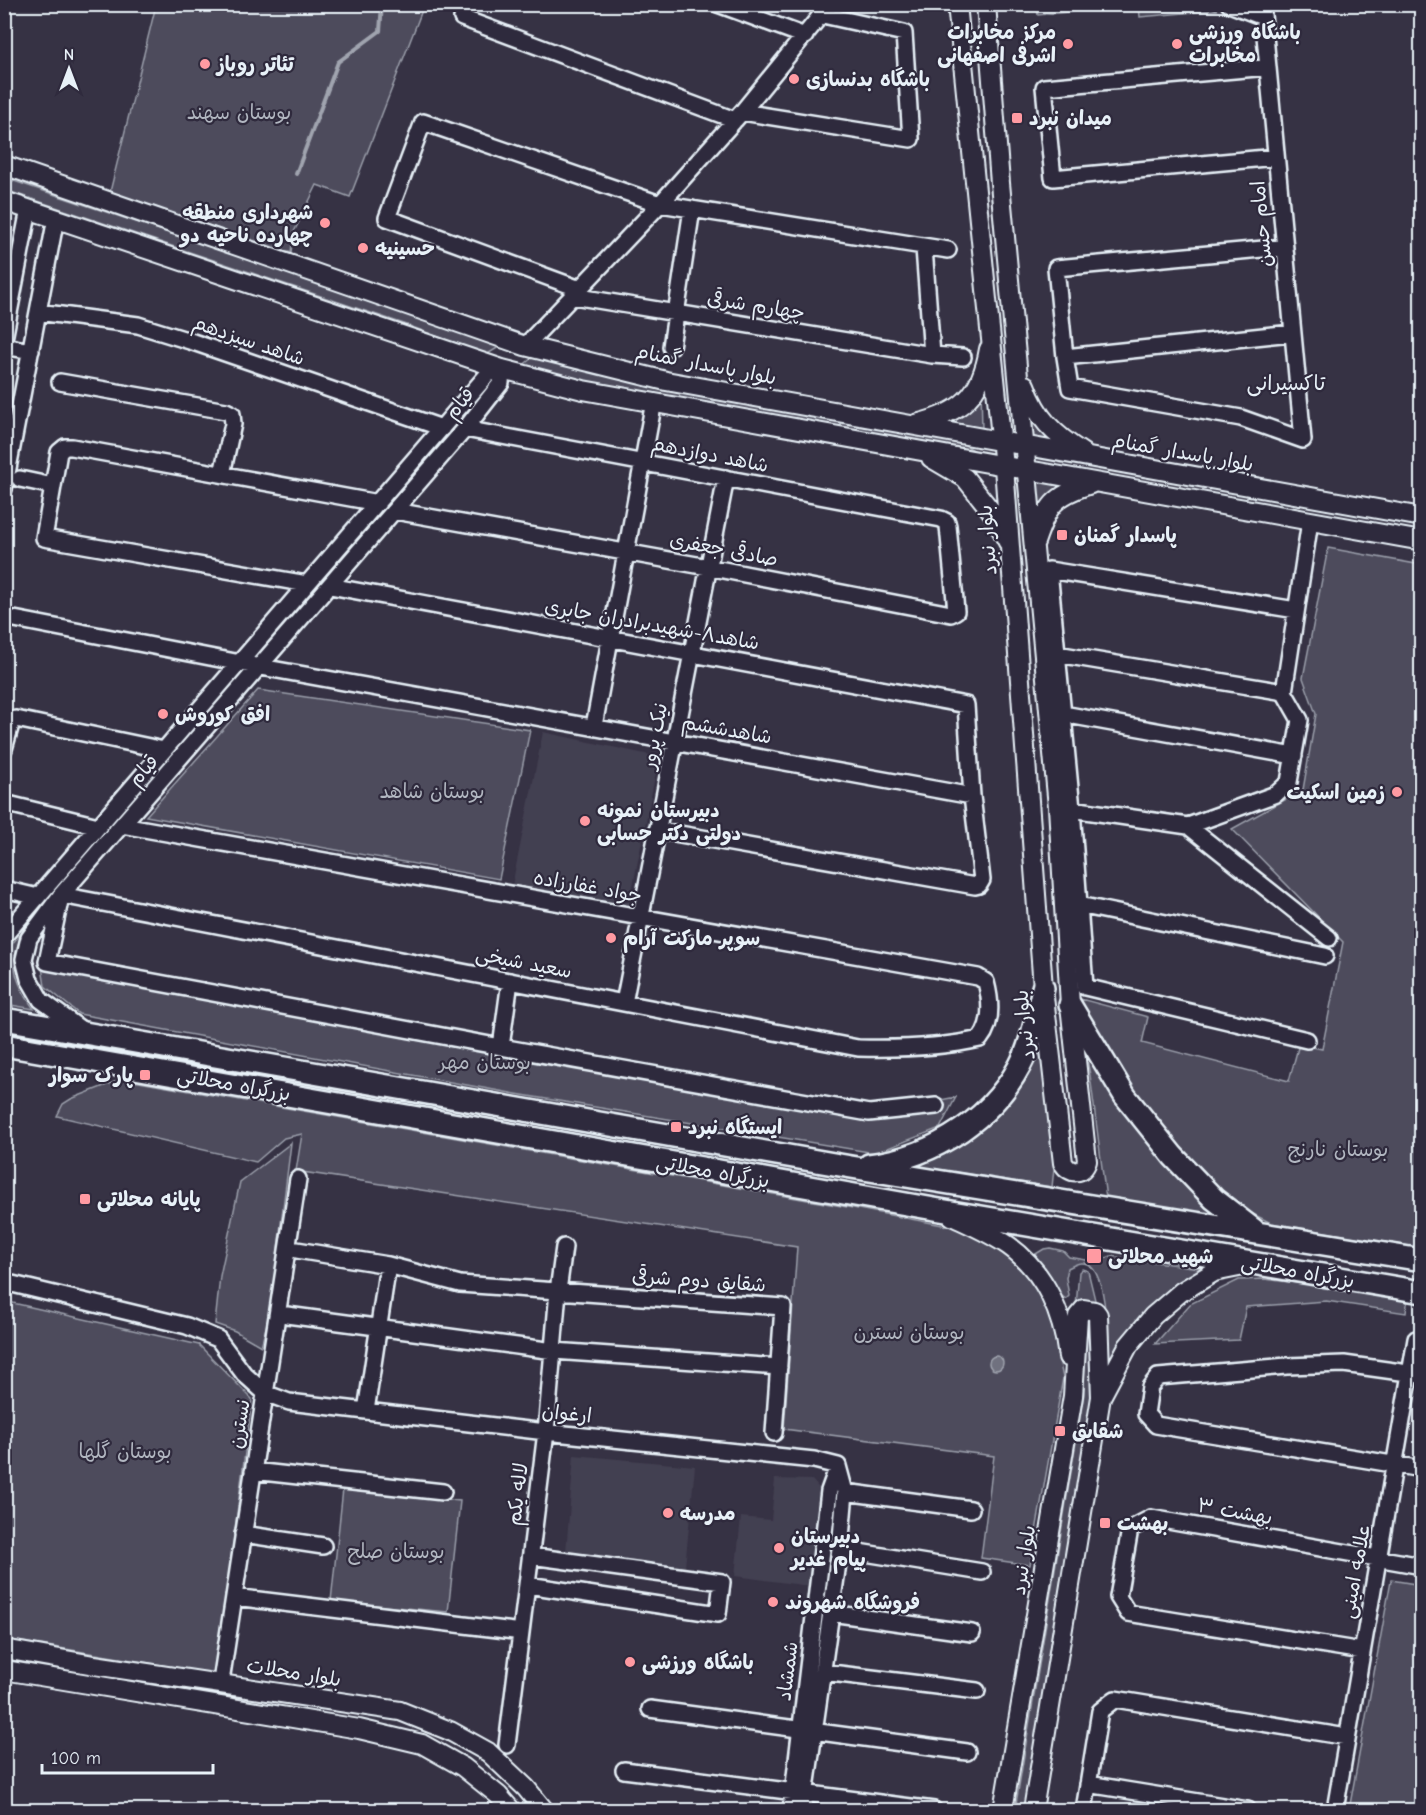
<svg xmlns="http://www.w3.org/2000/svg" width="1426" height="1815" font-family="'Comic Neue','Playpen Sans Arabic',sans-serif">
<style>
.built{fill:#433f51}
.green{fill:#4d4b5c;stroke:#9a9eaa;stroke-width:1.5}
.water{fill:#70717f;stroke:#a0a4af;stroke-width:1.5}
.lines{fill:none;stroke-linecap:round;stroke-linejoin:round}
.stream{stroke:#a0a4af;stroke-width:4}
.minor-casing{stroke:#e8f1f8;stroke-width:20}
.major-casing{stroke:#e8f1f8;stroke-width:22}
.highway-casing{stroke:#e8f1f8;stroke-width:26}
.minor{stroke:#2f2a3d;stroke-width:15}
.major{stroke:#2f2a3d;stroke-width:18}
.highway{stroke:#2f2a3d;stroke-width:21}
.poi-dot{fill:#ff9aa2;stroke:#2f2a3d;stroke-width:2}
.labels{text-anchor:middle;stroke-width:4.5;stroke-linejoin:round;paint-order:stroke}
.poi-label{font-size:20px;font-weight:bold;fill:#e8f1f8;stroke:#2f2a3d;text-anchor:start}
.park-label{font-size:20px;fill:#b2b7c1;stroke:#2f2a3d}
.street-label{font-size:20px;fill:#e8f1f8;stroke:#2f2a3d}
.neighbourhood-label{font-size:21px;fill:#e8f1f8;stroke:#2f2a3d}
</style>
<rect width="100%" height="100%" fill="#363244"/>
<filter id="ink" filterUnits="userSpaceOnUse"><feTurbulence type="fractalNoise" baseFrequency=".0167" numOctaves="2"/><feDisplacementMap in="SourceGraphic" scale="12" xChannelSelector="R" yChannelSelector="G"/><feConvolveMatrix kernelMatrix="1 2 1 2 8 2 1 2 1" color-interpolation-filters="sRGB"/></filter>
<g filter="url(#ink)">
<path class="built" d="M543,732L659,757L629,905L512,886Z
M574,1455L695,1466L685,1567L566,1552Z
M775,1479L812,1480L825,1495L817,1587L735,1576L741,1517L771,1520Z"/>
<path class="green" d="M156,5H424L350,197L317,185L293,234L291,253L110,192Z
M1204,5L1218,10L1140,17L1139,5L1038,15L1036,5Z
M5,178L475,336L499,347L486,355L407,325L5,190Z
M534,356L766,407L947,440L965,445L975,451V455L668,401L520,368Z
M981,386L982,430L941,424Z
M1025,399L1060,448L1030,442Z
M1033,478L1066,486L1037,524Z
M1328,548L1421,565V1248L1271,1223L1227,1201L1151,1118L1093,1029L1081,999L1148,1017L1142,1043L1289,1081L1299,1044L1322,1049L1343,942L1232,829L1303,790L1316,714L1303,678Z
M258,690L530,730L499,879L146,816Z
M24,930C8,962 14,981 34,1009L5,1004V952Z
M40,955L889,1110L956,1097L940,1128L875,1153L516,1094L79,1014L45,986Z
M1040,1033L1054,1168L1052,1187L903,1164L963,1139Z
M1082,1033L1229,1218L1106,1198L1090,1075Z
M122,1079L853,1208L953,1227L982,1236L1025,1270L1050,1316L1063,1378L1030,1565L981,1558L994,1456L784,1429L797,1247L296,1171L302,1134L284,1138L256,1162L57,1116L63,1104L71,1099Z
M291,1143L270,1313L261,1346L235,1331L215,1324L220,1276L240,1182Z
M1050,1248L1063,1251L1069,1257L1097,1262L1111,1256L1207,1269L1107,1367C1107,1349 1110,1261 1081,1263C1077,1263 1072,1266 1068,1268L1066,1278L1069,1296L1066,1299L1062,1296L1034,1255L1044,1249Z
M1082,1269L1088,1271L1096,1304L1088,1300L1076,1306L1079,1272Z
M1264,1279L1408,1296L1406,1313L1326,1301L1246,1307L1239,1340L1155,1344L1190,1304L1239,1280Z
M4,1301L199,1345L252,1399L216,1674L5,1639Z
M1088,1324L1091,1328V1403L1024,1810H1015L1084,1394L1085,1326Z
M343,1489L460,1501L448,1612L331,1601Z
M1391,1580L1421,1585V1810H1349Z"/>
<path class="water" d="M989 1363a7 7 0 1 1 14 0a7 7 0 1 1-14 0Z"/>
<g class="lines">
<path class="stream" d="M296,174L338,62L380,31L382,4"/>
<g class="minor-casing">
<path id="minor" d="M467,4L462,18L735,120
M718,4L805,36
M1229,4L1263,17
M1268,67L1044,87L1053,178L1276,157
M742,112L911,139L904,33L823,15
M1284,247L1056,268L1065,357L1292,333
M924,248L932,355
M580,289L387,218L423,122L660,204L948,250
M573,296L932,355L963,357
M38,312L138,325L193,342L442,428
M4,339L29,209
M4,346L31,351
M525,346L660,204L742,112L830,4
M671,347L692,209
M1065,357L1070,388L1241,418L1303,440L1262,4
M60,382L226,411L232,414L233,424L222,474
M20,479L53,486
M4,489L56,218
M395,511L708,567L951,614L956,611L948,526L947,522L941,519L465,429
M307,584L44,538L59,452L65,447H72L378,503
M330,586L966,705L972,796L982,880L979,885L975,886L657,830
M1296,610L1049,570L1072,809L1085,987L1307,1040
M4,617L261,667L972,796
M1057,654L1284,692
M1063,714L1294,756
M594,726L652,412
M4,749L12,721L16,719L164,750
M4,803L98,826
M1072,809L1188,826L1276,794L1289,782L1300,720L1284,692L1310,521
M1188,826L1329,938
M4,889L38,897
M61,895L858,1048C899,1049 940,1048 980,1039C993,1023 991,1001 986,982L978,977L122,825
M60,901L47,962L501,1047L510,981
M1079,905L1325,956
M4,936L488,374L502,369L501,383L465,429L61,895L29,938L24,959L29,979L41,1000L82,1030
M624,1003L726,478
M501,1047L869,1113L936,1106
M297,1250L388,1265L460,1284L783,1307L774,1433
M4,1282L187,1326L218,1339L244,1374L265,1393L289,1402L546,1432L814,1460L838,1466L845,1492L840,1549L803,1810
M287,1315L554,1351L779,1367
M1422,1375L1344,1364L1287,1366L1158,1377L1150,1387L1146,1414L1156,1425L1422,1469
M366,1411L388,1265
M253,1471L443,1492
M845,1492L971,1509
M243,1534L323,1546
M840,1549L982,1572
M528,1585L718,1614L722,1582L531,1556
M234,1597L514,1631
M831,1613L972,1633
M1362,1651L1128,1613L1118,1597L1130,1529L1151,1518L1422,1566
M823,1672L977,1691
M222,1675L298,1179
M650,1709L967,1752
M507,1745L546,1432L558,1291L564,1247
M624,1770L934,1810
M1088,1784L1248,1810
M791,1810L829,1491L838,1466
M1084,1810L1100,1711L1115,1699L1347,1737
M1335,1810L1416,1339"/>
</g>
<g class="major-casing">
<path id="major" d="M957,4L1004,467L1043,988L1063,1163C1070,1174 1083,1175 1087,1161L1070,1005L1058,807L1000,183L986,4
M4,165L525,346L666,381L1422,517
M4,201L502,369L583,390L1422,541
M1025,385C1037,418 1053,434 1083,453
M916,424C961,413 981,396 989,349
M931,458L965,478L992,512L1008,542
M1035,542C1048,505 1053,496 1091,484
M952,1216C971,1225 992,1234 1009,1246C1045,1272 1063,1314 1068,1357
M1102,1395L1128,1346L1153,1316L1181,1292L1214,1272L1249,1265
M4,1649L94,1665L400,1711L450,1731L488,1752L526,1788L544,1810
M4,1670L359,1729L422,1744L463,1767L498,1795L511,1810
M1003,1810L1073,1396L1078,1316L1084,1309L1095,1311L1098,1315L1101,1397L1033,1810"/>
</g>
<g class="highway-casing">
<path id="highway" d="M1070,1005L1125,1096L1173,1156L1214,1199L1254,1230
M4,1019L851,1167L1422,1260
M4,1045L940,1210L1422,1292
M869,1165C935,1157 997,1117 1025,1055C1034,1033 1038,1010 1043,988"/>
</g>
<use href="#minor" class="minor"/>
<use href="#major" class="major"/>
<use href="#highway" class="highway"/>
</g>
</g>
<g class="poi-dot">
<circle cx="1068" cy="44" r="6"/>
<circle cx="1177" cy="44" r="6"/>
<circle cx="205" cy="64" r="6"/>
<circle cx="794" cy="79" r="6"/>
<rect x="1011" y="112" width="12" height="12" rx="3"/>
<circle cx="325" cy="223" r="6"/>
<circle cx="363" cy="248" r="6"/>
<rect x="1056" y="529" width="12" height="12" rx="3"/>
<circle cx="163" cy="714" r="6"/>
<circle cx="1397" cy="792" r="6"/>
<circle cx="585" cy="821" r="6"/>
<circle cx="611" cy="938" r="6"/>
<rect x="139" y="1069" width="12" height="12" rx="3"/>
<rect x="670" y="1121" width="12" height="12" rx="3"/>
<rect x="79" y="1193" width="12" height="12" rx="3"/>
<rect x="1086" y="1248" width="16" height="16" rx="3"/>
<rect x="1054" y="1425" width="12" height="12" rx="3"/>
<circle cx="668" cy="1513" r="6"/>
<rect x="1099" y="1517" width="12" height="12" rx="3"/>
<circle cx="779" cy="1548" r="6"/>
<circle cx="773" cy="1602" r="6"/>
<circle cx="630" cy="1662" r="6"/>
</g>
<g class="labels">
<g class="poi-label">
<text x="1056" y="39" text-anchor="end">مرکز مخابرات<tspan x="1056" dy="23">اشرفی اصفهانی</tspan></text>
<text x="1189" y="39">باشگاه ورزشی<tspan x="1189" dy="23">مخابرات</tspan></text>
<text x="217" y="71">تئاتر روباز</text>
<text x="806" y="86">باشگاه بدنسازی</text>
<text x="1029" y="125">میدان نبرد</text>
<text x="313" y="219" text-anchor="end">شهرداری منطقه<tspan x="313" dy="23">چهارده ناحیه دو</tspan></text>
<text x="375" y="255">حسینیه</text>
<text x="1074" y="542">پاسدار گمنان</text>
<text x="175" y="721">افق کوروش</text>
<text x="1385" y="799" text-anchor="end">زمین اسکیت</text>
<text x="597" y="817">دبیرستان نمونه<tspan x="597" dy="23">دولتی دکتر حسابی</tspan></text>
<text x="623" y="945">سوپر مارکت آرام</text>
<text x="133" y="1082" text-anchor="end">پارک سوار</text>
<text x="688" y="1134">ایستگاه نبرد</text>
<text x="97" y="1206">پایانه محلاتی</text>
<text x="1108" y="1263">شهید محلاتی</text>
<text x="1072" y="1438">شقایق</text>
<text x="680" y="1520">مدرسه</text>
<text x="1117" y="1530">بهشت</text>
<text x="791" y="1543">دبیرستان<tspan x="791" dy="23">پیام غدیر</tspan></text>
<text x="785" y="1609">فروشگاه شهروند</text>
<text x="642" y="1669">باشگاه ورزشی</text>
</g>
<g class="park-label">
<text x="239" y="119">بوستان سهند</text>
<text x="432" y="798">بوستان شاهد</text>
<text x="485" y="1069">بوستان مهر</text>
<text x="1338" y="1156">بوستان نارنج</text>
<text x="909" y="1339">بوستان نسترن</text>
<text x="125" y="1458">بوستان گلها</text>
<text x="396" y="1558">بوستان صلح</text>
</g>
<g class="street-label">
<text transform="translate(1261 224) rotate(-95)" y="7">امام حسن</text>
<text transform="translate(756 305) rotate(9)" y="7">چهارم شرقی</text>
<text transform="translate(249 340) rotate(19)" y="7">شاهد سیزدهم</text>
<text transform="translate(706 364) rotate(11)" y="7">بلوار پاسدار گمنام</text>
<text transform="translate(459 403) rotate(-52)" y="7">قیام</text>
<text transform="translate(1183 452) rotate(10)" y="7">بلوار پاسدار گمنام</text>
<text transform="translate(710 454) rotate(11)" y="7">شاهد دوازدهم</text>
<text transform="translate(987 540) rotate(-94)" y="7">بلوار نبرد</text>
<text transform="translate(724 549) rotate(11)" y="7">صادقی جعفری</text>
<text transform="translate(652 624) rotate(10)" y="7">شاهد۸-شهیدبرادران جابری</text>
<text transform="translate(727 729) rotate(10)" y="7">شاهدششم</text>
<text transform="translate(654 736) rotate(-79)" y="7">نیک پرور</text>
<text transform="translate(143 770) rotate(-49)" y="7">قیام</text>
<text transform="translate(588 886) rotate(10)" y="7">جواد غفارزاده</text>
<text transform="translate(524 962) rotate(11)" y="7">سعید شیخی</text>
<text transform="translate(1024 1025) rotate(-96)" y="7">بلوار نبرد</text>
<text transform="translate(234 1084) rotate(10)" y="7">بزرگراه محلاتی</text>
<text transform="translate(713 1171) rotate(10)" y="7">بزرگراه محلاتی</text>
<text transform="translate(1298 1271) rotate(10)" y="7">بزرگراه محلاتی</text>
<text transform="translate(699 1280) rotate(4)" y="7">شقایق دوم شرقی</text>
<text transform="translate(567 1413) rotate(6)" y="7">ارغوان</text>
<text transform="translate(239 1424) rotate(-81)" y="7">نسترن</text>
<text transform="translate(517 1494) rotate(-83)" y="7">لاله یکم</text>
<text transform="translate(1235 1511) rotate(10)" y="7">بهشت ۳</text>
<text transform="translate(1023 1560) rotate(-81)" y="7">بلوار نبرد</text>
<text transform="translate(1355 1571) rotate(-80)" y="7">علامه امینی</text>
<text transform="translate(787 1671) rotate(-83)" y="7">شمشاد</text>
<text transform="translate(294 1672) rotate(9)" y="7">بلوار محلات</text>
</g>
<g class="neighbourhood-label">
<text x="1286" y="390">تاکسیرانی</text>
</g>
</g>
<rect width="1426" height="1815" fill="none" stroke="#2f2a3d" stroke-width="24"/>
<rect x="12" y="12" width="1402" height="1791" fill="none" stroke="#e8f1f8" stroke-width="2" filter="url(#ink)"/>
<g transform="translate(69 69)" stroke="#2f2a3d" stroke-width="4.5" paint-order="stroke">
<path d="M0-4.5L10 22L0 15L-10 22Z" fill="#e8f1f8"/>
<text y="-9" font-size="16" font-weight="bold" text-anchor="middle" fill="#e8f1f8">N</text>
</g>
<path d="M42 1764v9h171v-9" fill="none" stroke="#e8f1f8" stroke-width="3"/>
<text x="51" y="1764" font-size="18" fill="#e8f1f8" stroke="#2f2a3d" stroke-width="4.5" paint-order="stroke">100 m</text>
</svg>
